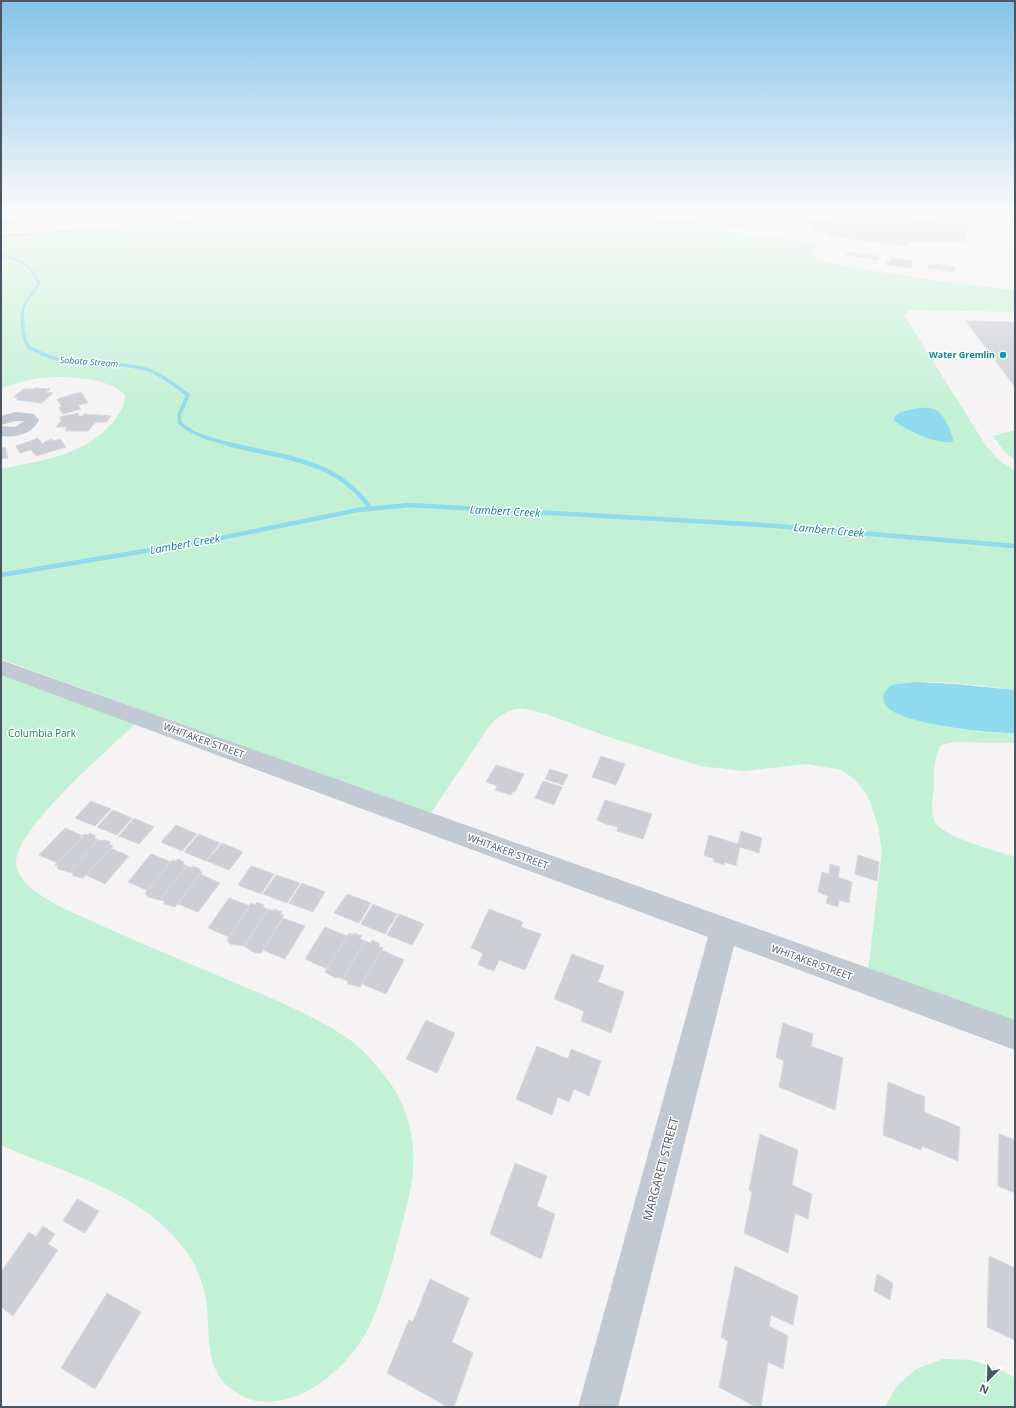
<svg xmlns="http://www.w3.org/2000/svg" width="1016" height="1408" font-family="'Open Sans',sans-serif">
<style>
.green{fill:#c3f1d5}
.water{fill:#90daee}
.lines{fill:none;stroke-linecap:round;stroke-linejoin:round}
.stream-far2{stroke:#90daee;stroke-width:2.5}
.stream-far1{stroke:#90daee;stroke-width:3.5}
.stream{stroke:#90daee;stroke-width:4.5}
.building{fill:#cdcfd5;stroke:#d7d9de}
.service{fill:#c1cad2;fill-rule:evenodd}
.minor{fill:#c1cad2;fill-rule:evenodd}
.tertiary{fill:#c1cad2;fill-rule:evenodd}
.rail{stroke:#b5b8bd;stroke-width:1.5}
.culture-dot{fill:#0f9aa8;stroke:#fff;stroke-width:1.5}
.labels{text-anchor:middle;stroke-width:3;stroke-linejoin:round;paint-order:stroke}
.far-culture-label{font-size:9px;font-weight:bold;fill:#0d838f;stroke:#fff;text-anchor:end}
.far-water-label{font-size:9px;font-style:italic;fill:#0c7c9b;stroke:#fff}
.park-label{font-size:10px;fill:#17864f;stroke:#fff}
.street-label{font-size:10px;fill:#4a5661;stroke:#fff}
.water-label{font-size:11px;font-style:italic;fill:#0c7c9b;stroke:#fff}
.near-street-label{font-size:12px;fill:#4a5661;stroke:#fff}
</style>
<rect width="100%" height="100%" fill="#f5f3f3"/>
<path class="green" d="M602,213H737L735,215L707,216L705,218L712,227L717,230L815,243L817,245L812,253L814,257L819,260L856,268L952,283L1015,290V312L917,310L908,311L904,315L986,446L999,460L1015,471V690C986,686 916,676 890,686L900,715C934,726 978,734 1015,733V743L953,742L941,745C933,757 934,773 934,787C933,797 930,810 934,820C940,837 997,851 1015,857V1025L868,972L882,851L878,826L870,801L866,793L855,780L842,770L806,764L744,771L700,766L606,736L546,714C519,706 511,705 490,725L430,814L1,659V469C43,460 92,455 118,415C122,409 125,403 125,396C111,376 56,375 34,379C23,381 12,385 1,388V237L217,222Z
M1015,430V461L1003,450L993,436Z
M1,675L135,724C110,748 15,829 16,863C18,885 46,899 63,908C114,932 167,954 219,976C261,994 308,1012 346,1037C362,1048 375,1063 387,1079C403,1099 411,1124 413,1149C416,1178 406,1208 399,1236C391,1266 383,1297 370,1325C351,1365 304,1408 256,1401C246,1399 238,1394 230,1388C203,1366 211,1332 206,1301C204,1286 198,1269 190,1257C148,1192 67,1175 1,1145Z
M943,1359L971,1360L1001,1370L1015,1378V1407H885L897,1386L916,1369Z"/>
<path class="water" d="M640,217H680L695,221L698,226C691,231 643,223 634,219Z
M919,408C926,407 933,408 938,411C943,414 954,436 953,441C941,447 903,429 894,420V417L901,412Z
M915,682L955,684L1015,690V733C992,734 902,724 887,707C883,703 883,698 884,693L890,686L896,684Z"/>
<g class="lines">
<path class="stream-far2" d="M1,255C24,262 26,261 39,282C36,295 21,300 23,315"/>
<path class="stream-far1" d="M22,314C23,324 22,339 29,347C31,349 35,350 37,351C69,369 106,360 141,368C158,371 174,385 188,395L179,415L180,423C194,436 214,440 232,445"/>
<path class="stream" d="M228,444C281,458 336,458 370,508
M1,575L211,540L358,510L409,505L763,525L1015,546"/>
</g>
<path class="building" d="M826,213H894L898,216L968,225L966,242H921L909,240L907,246L828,236L824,232H817L806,221L833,220Z
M707,216H738L747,226L715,227Z
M848,252L879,256L878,260L846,255Z
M891,258L913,261L911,268L886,265L887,261L890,262Z
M929,264L955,267V272L928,268Z
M966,321L1015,322V387Z
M35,388L50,389L46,392L53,393L42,403L16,400L19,397H14L23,389H33Z
M81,392L88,403L78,405L81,409L63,414L59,408L62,407L57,399Z
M78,413L79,416H83L84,414L111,416L106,422H96L88,431H67L65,430L67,427H56L61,421L60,417Z
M38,438L42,444L45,443L44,442L52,439L53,441L60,439L66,447L36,456L31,450L20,453L16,446Z
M5,447L8,458L1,459V448Z
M601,756L625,764L616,785L592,777Z
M496,765L524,774L515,792L513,791L511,795L495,790L497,786L486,782Z
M550,769L568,775L563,785L545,779Z
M543,781L562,787L554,805L535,798Z
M605,800L652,814L643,839L617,831L618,827L606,824L597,820Z
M91,801L111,809L95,826L75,818Z
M113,810L132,818L117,835L97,827Z
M134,818L154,827L139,844L119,836Z
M176,825L197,834L182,851L161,842Z
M65,828L83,836L58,863L39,855Z
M741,831L762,838L759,853L740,847L736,866L725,862L724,865L713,861L714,859L704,855L709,835L738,844Z
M90,833L96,836L94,838L98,840L69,872L58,869L57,866L55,865L84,834L88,835Z
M199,834L220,843L206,861L184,852Z
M98,840L103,841L105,840L111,842L109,844L113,846L83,878L73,876V873L69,872Z
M222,843L243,852L229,870L207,861Z
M110,848L129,856L105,884L86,875Z
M151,854L171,862L147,890L128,882Z
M858,855L879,862L877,881L855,874Z
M178,859L184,862L183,864L187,866L160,900L148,897L145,893L172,860L176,861Z
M830,864L840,867L838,877L852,882L849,903L839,900L838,907L826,903L828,896L818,892L822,872L829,874Z
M187,866L192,868L193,866L200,869L199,871L202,872L175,907L164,904V901L160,900Z
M251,866L274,874L261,894L238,885Z
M200,874L220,883L198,912L178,904Z
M276,875L300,883L287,903L263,894Z
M302,883L325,892L313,912L289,903Z
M347,894L371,903L359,923L334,913Z
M229,898L250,906L229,937L208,928Z
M257,902L264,905L263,907L268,909L244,946L230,944L227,940L229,937L251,903L255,905Z
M373,904L397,914L385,934L361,924Z
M268,909L273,911L274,909L282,912L280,914L284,915L261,953H255L244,946Z
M489,909L523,922L521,927L541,934L525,970L499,960L494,971L478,965L483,953L471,948Z
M399,914L424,924L412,945L387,935Z
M283,918L305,926L285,959L263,950Z
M325,927L347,936L327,969L305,959Z
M349,933L353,935L354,933L362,936L360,939L365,941L343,979L338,977L335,978L325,972Z
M372,940L380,944L378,946L383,948L360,987L348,984L347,981L343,979L365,941L371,943Z
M381,950L404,960L386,994L362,984Z
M572,954L604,966L598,982L624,992L611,1033L581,1021L584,1011L554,999Z
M426,1020L455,1033L437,1073L406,1059Z
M783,1023L813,1034L811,1046L843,1058L835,1110L779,1087L784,1061L776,1057Z
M537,1046L568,1059L571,1049L601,1061L589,1096L574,1089L569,1102L558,1097L552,1115L516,1099Z
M888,1082L925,1097L924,1112L960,1127L958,1161L922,1146L921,1150L883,1135Z
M760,1134L798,1150L792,1185L812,1194L808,1219L795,1213L788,1253L744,1233L752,1192L749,1190Z
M999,1134L1015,1140V1193L998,1186Z
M515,1163L547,1176L537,1206L555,1214L541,1259L490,1234Z
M77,1199L99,1211L85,1233L63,1221Z
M43,1226L55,1234L48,1244L58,1250L13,1316L1,1307V1272L29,1232L36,1237Z
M989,1256L1015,1268V1340L987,1327Z
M735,1266L798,1296L793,1325L771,1315L769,1326L788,1336L783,1369L768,1362L761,1407H756L719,1387L728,1341L721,1337Z
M877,1274L893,1283L890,1300L874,1291Z
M430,1279L469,1298L452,1342L473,1353L454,1407H448L387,1373L409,1320L413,1322Z
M107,1293L141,1312L95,1389L61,1368Z"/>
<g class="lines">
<path class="service" d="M330,213H361L359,214H332Z"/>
<path class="minor" d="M15,412L34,414L39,420C32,434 16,438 1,436V426L15,427L24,421H16L1,425V416Z
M1,660L1015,1020V1050L734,946L618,1407H578L708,937L1,675Z"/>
<path class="tertiary" d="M56,213H79L74,216L1,226V220Z"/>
<path class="rail" d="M779,213H810
M126,220L194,213
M1,236L208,221L524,213"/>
</g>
<linearGradient id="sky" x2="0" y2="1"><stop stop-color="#85c3ea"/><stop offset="0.52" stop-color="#fafafa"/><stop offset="1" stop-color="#fafafa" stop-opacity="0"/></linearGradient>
<rect width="1016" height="410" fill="url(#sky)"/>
<circle class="culture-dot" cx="1003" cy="355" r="4"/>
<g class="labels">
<g class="far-culture-label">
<text x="995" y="358">Water Gremlin</text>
</g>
<g class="far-water-label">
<text transform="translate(89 362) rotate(4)" y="3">Sobota Stream</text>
</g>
<g class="park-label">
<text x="42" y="737">Columbia Park</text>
</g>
<g class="street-label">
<text transform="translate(204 740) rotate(20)" y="4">WHITAKER STREET</text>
<text transform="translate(508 851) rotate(20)" y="4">WHITAKER STREET</text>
<text transform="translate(812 962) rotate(20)" y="4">WHITAKER STREET</text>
</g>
<g class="water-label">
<text transform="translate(505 511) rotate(3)" y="4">Lambert Creek</text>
<text transform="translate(829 530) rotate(5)" y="4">Lambert Creek</text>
<text transform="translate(185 544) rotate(-10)" y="4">Lambert Creek</text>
</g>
<g class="near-street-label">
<text transform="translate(661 1169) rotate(-75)" y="4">MARGARET STREET</text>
</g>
</g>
<rect width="1016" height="1408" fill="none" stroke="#4a5661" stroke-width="4"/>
<g transform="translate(988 1380) rotate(203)" stroke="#ffffff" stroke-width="3" paint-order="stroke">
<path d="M0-3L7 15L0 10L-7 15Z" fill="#4a5661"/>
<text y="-6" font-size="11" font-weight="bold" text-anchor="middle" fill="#4a5661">N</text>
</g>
</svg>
